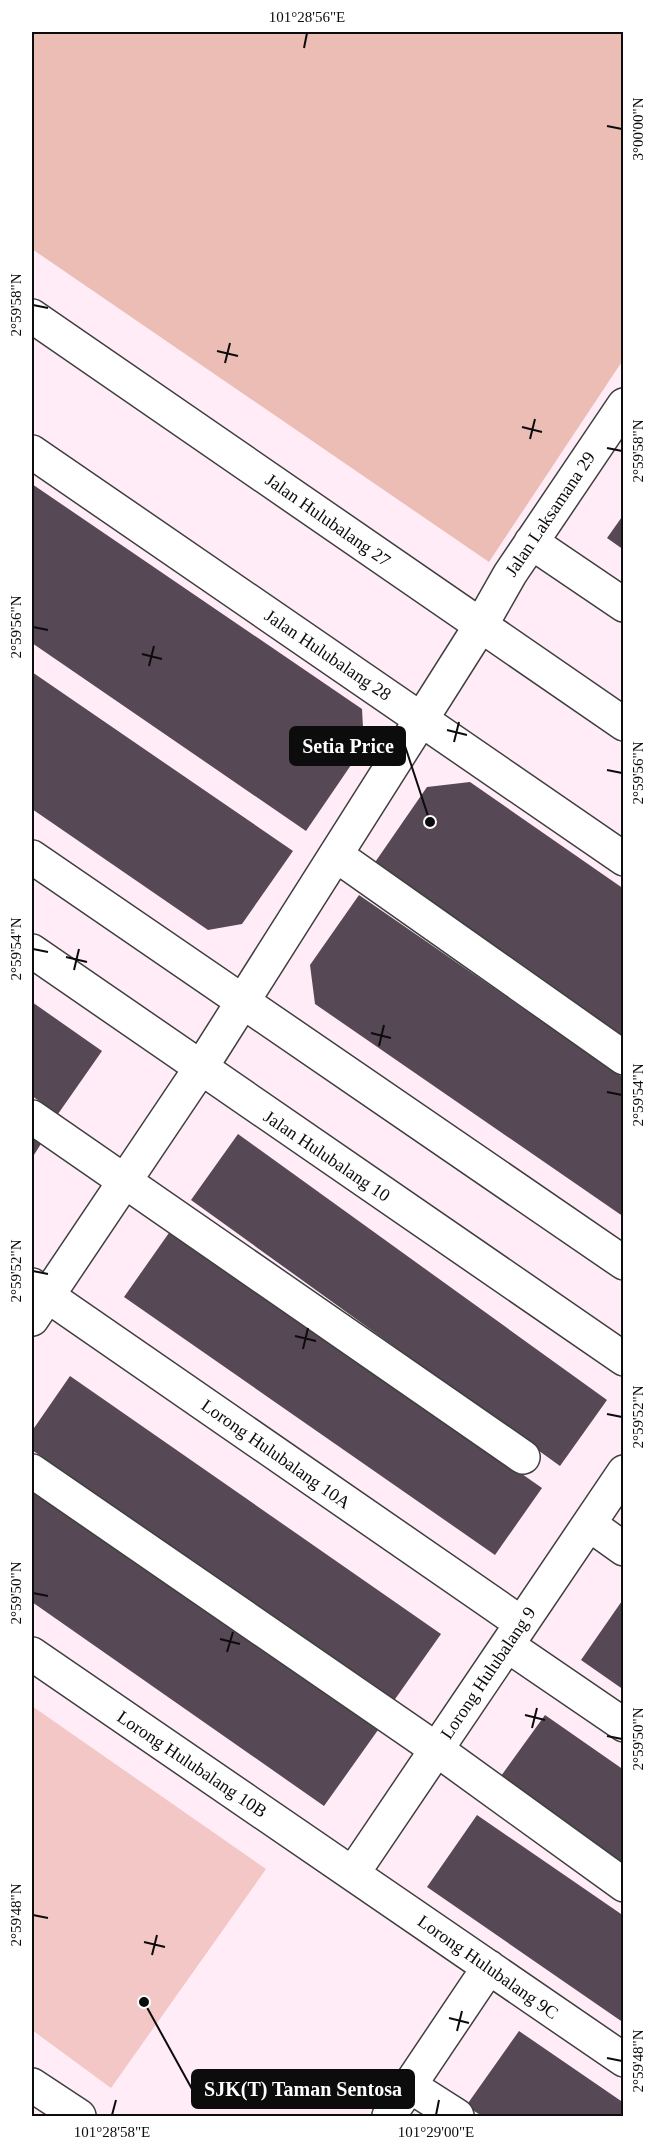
<svg xmlns="http://www.w3.org/2000/svg" width="655" height="2148" font-family="Georgia,serif">
<style>
.green{fill:#ebbdb4}
.pitch{fill:#f2c7c6}
.building{fill:#564855}
.lines{fill:none;stroke-linecap:round;stroke-linejoin:round}
.minor-casing{stroke:#3f3f3f;stroke-width:36}
.minor{stroke:#fff;stroke-width:33}
.ticks{fill:none;stroke:#0c0c0c;stroke-width:2}
.labels{text-anchor:middle;stroke-width:6;stroke-linejoin:round;paint-order:stroke}
.street-label{font-size:18px;fill:#0c0c0c;stroke:#fff}
.leader{fill:none;stroke:#0c0c0c;stroke-width:2}
.callout-dot{fill:#0c0c0c;stroke:#fff;stroke-width:2}
.callout{fill:#0c0c0c;stroke:#0c0c0c;stroke-width:2}
.callout-label{font-size:20px;text-anchor:middle;font-weight:bold;fill:#fff}
.neatline{fill:none;stroke:#0c0c0c;stroke-width:2}
.ticks-label{font-size:15px;text-anchor:middle;fill:#0c0c0c}
</style>
<rect width="100%" height="100%" fill="#ffecf6"/>
<path class="green" d="M32,32H623V360L489,562L32,249Z"/>
<path class="pitch" d="M32,1706L266,1869L111,2088L32,2030Z"/>
<path class="building" d="M32,484L362,709L364,746L306,831L32,643Z
M624,514V550L607,538Z
M32,672L293,851L242,924L208,930L32,809Z
M470,782L624,889V1046L369,871L427,787Z
M359,895L624,1078V1217L315,1004L310,965Z
M32,1002L102,1051L58,1114L32,1096Z
M32,1130L44,1139L32,1158Z
M238,1134L607,1400L560,1466L191,1200Z
M171,1230L542,1488L495,1555L124,1297Z
M70,1376L441,1634L393,1702L32,1450V1431Z
M32,1489L378,1730L324,1806L32,1602Z
M624,1598V1690L581,1660Z
M545,1715L624,1770V1873L496,1783Z
M477,1815L624,1916V2023L427,1887Z
M519,2031L624,2103V2116H482L466,2106Z"/>
<g class="lines">
<g class="minor-casing">
<path id="minor" d="M32,316L624,724
M32,452L624,859
M531,542L624,605
M336,855L624,1058
M32,857L624,1263
M32,951L624,1359
M32,1117L523,1457
M32,1285L521,1623
M32,1319L200,1069L481,625L510,574L624,405
M32,1471L436,1749L624,1885
M589,1524L624,1549
M507,1645L624,1725
M32,1654L624,2060
M353,1873L624,1472
M32,2085L79,2116
M410,2086L457,2116
M389,2116L489,1967"/>
</g>
<use href="#minor" class="minor"/>
</g>
<path class="ticks" d="M304,48L307,33M607,126L622,129M33,305L48,308M217,351L238,356M225,363L230,343M522,427L542,432M530,439L535,419M607,448L622,451M33,627L48,630M142,654L162,659M149,666L154,646M447,730L467,735M454,742L459,722M607,770L622,773M33,949L48,952M66,957L87,962M74,970L79,949M371,1033L391,1038M379,1046L384,1025M607,1092L622,1095M33,1271L48,1274M295,1336L316,1341M303,1349L308,1328M607,1414L622,1417M33,1593L48,1596M220,1639L240,1644M227,1652L233,1632M525,1715L545,1720M532,1728L537,1708M607,1736L622,1739M33,1915L48,1918M144,1942L165,1947M152,1955L157,1935M449,2018L469,2023M457,2031L462,2011M607,2058L622,2061M112,2115L116,2100M436,2115L439,2100"/>
<g class="labels">
<g class="street-label">
<text transform="translate(550 514) rotate(-56)" y="6">Jalan Laksamana 29</text>
<text transform="translate(328 520) rotate(35)" y="6">Jalan Hulubalang 27</text>
<text transform="translate(328 655) rotate(34)" y="6">Jalan Hulubalang 28</text>
<text transform="translate(327 1156) rotate(34)" y="6">Jalan Hulubalang 10</text>
<text transform="translate(276 1454) rotate(35)" y="6">Lorong Hulubalang 10A</text>
<text transform="translate(488 1673) rotate(-56)" y="6">Lorong Hulubalang 9</text>
<text transform="translate(192 1764) rotate(34)" y="6">Lorong Hulubalang 10B</text>
<text transform="translate(488 1967) rotate(35)" y="6">Lorong Hulubalang 9C</text>
</g>
</g>
<path class="leader" d="M430 822L405 746M144 2002L192 2089"/>
<g class="callout-dot">
<circle cx="430" cy="822" r="6"/>
<circle cx="144" cy="2002" r="6"/>
</g>
<g class="callout">
<rect x="290" y="727" width="115" height="38" rx="6"/>
<rect x="192" y="2070" width="222" height="38" rx="6"/>
</g>
<g class="callout-label">
<text x="348" y="753">Setia Price</text>
<text x="303" y="2096">SJK(T) Taman Sentosa</text>
</g>
<rect width="655" height="2148" fill="none" stroke="#ffffff" stroke-width="66"/>
<rect x="33" y="33" width="589" height="2082" class="neatline"/>
<g class="ticks-label">
<text x="307" y="22">101°28'56"E</text>
<text transform="translate(638 129) rotate(-90)" y="5">3°00'00"N</text>
<text transform="translate(16 305) rotate(-90)" y="5">2°59'58"N</text>
<text transform="translate(638 451) rotate(-90)" y="5">2°59'58"N</text>
<text transform="translate(16 627) rotate(-90)" y="5">2°59'56"N</text>
<text transform="translate(638 773) rotate(-90)" y="5">2°59'56"N</text>
<text transform="translate(16 949) rotate(-90)" y="5">2°59'54"N</text>
<text transform="translate(638 1095) rotate(-90)" y="5">2°59'54"N</text>
<text transform="translate(16 1271) rotate(-90)" y="5">2°59'52"N</text>
<text transform="translate(638 1417) rotate(-90)" y="5">2°59'52"N</text>
<text transform="translate(16 1593) rotate(-90)" y="5">2°59'50"N</text>
<text transform="translate(638 1739) rotate(-90)" y="5">2°59'50"N</text>
<text transform="translate(16 1915) rotate(-90)" y="5">2°59'48"N</text>
<text transform="translate(638 2061) rotate(-90)" y="5">2°59'48"N</text>
<text x="112" y="2137">101°28'58"E</text>
<text x="436" y="2137">101°29'00"E</text>
</g>
</svg>
